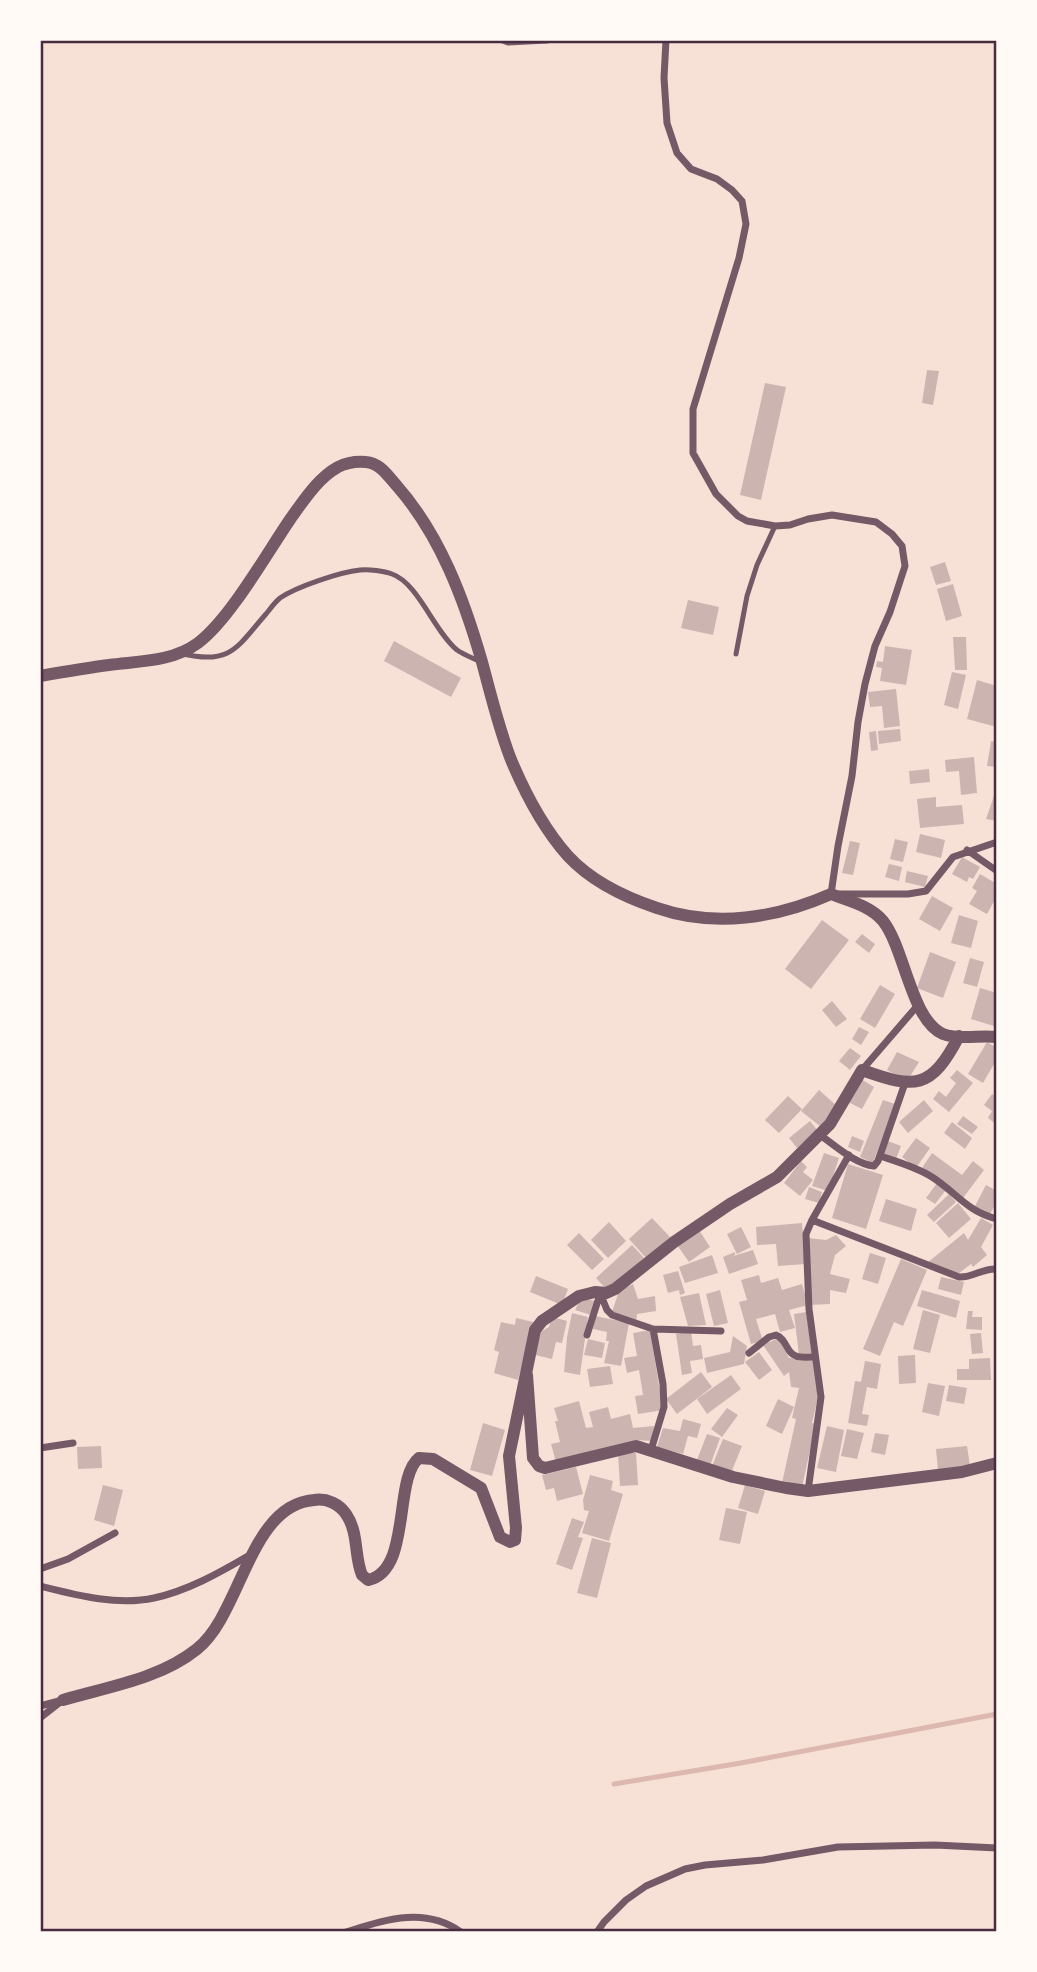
<svg xmlns="http://www.w3.org/2000/svg" width="1037" height="1972" font-family="'Space Grotesk',sans-serif">
<style>
.lines{fill:none;stroke-linecap:round;stroke-linejoin:round}
.stream{stroke:#dcb8b0;stroke-width:5}
.building{fill:#ccb4b1}
.service{stroke:#755966;stroke-width:5}
.minor{stroke:#755966;stroke-width:7}
.tertiary{stroke:#755966;stroke-width:12}
.neatline{fill:none;stroke:#4a2c40;stroke-width:2.5}
</style>
<rect width="100%" height="100%" fill="#f7e1d7"/>
<g class="lines">
<path class="stream" d="M614,1784L741,1763L997,1714"/>
</g>
<path class="building" d="M927,370L939,371L933,405L922,403Z
M765,383L786,387L761,500L740,495Z
M945,562L951,581L936,585L930,567Z
M953,584L962,616L946,621L937,589Z
M688,600L719,607L713,635L681,628Z
M953,637H966L967,670H955Z
M394,641L461,678L451,697L384,661Z
M885,646L912,650L906,685L880,681L882,668L876,667L877,661L883,662Z
M952,672L966,675L958,709L944,705Z
M977,680L997,686V727L967,719Z
M896,689L900,726L884,728L882,706L870,707L868,692Z
M900,729L901,741L879,744L878,731Z
M876,731L878,750L871,751L869,732Z
M991,741L997,742V767L987,766Z
M974,757L977,793L961,795L959,771L946,772L945,760Z
M929,769L930,782L910,784L909,771Z
M996,790H997V821L986,819Z
M936,797V807L962,805L964,824L920,828L917,799Z
M920,834L945,840L941,858L916,852Z
M895,839L908,842L903,862L890,859Z
M850,841L860,843L853,875L842,873Z
M962,857L980,867L973,879L969,877L967,882L952,874Z
M889,864L902,867L899,881L885,877Z
M907,871L928,876L925,887L905,882Z
M980,874L997,884V896L987,914L969,904L977,891L972,888Z
M932,896L953,908L940,931L919,919Z
M959,915L978,921L971,948L951,943Z
M822,920L849,940L811,989L785,969Z
M862,934L875,944L869,953L855,942Z
M930,952L956,962L943,998L917,988Z
M970,958L984,962L977,987L963,983Z
M880,985L895,994L875,1028L860,1019Z
M980,988L997,993V1027L971,1019Z
M832,1001L847,1019L836,1027L822,1010Z
M859,1027L869,1032L861,1045L852,1039Z
M987,1042L997,1048V1059L983,1083L968,1074Z
M850,1048L861,1056L850,1070L839,1061Z
M897,1052L919,1062L907,1081L887,1070Z
M957,1070L973,1083L949,1112L933,1099L939,1091L946,1097L956,1083L950,1078Z
M861,1079L874,1087L862,1109L848,1102Z
M819,1090L838,1107L821,1127L801,1111Z
M992,1094L997,1097V1125L988,1118L992,1111L984,1105Z
M788,1096L802,1109L779,1133L765,1120Z
M883,1100L895,1104L873,1163L860,1157Z
M924,1100L933,1111L908,1133L899,1122Z
M963,1116L978,1127L972,1134L957,1124Z
M810,1121L818,1131L797,1148L789,1138Z
M952,1122L972,1138L965,1149L944,1133Z
M852,1136L864,1141L860,1152L848,1147Z
M916,1138L930,1148L916,1168L902,1157Z
M888,1141L901,1146L896,1159L883,1154Z
M824,1153L839,1158L828,1191L812,1186Z
M932,1153L962,1175L973,1161L984,1170L963,1198L922,1168Z
M801,1161L807,1167L803,1172L813,1180L800,1196L784,1183Z
M848,1164L883,1175L866,1229L832,1218Z
M937,1183L946,1190L935,1204L926,1198Z
M986,1185L997,1191V1201L989,1216L974,1208Z
M809,1187L822,1192L819,1203L805,1199Z
M949,1194L956,1202L934,1222L927,1215Z
M886,1199L917,1209L911,1231L879,1221Z
M958,1203L971,1219L949,1238L936,1223Z
M652,1218L670,1237L647,1259L629,1239Z
M981,1218L993,1225L981,1247L987,1255L973,1267L971,1264L958,1274L927,1263L964,1233L968,1240Z
M609,1222L626,1241L608,1258L591,1240Z
M802,1223L806,1264L778,1266L776,1244L757,1245L756,1227Z
M741,1227L751,1247L737,1254L727,1234Z
M699,1230L710,1247L689,1262L677,1245Z
M579,1233L604,1259L592,1270L567,1245Z
M836,1235L846,1246L835,1255L830,1274L850,1279L846,1293L830,1290V1304L809,1305L808,1238L826,1240Z
M632,1245L644,1258L608,1291L596,1278Z
M753,1250L758,1264L729,1274L723,1257L735,1252V1255L730,1257Z
M870,1253L886,1258L878,1284L862,1279Z
M712,1255L718,1273L685,1283L679,1267Z
M901,1259L927,1270L903,1326L894,1322L880,1356L863,1349Z
M678,1271L685,1293L680,1295L679,1290L668,1293L663,1275Z
M759,1275L761,1283L778,1278L782,1290L802,1284L808,1305L789,1310L795,1328L780,1332L775,1314L756,1319L763,1341L751,1344L739,1302L747,1300L741,1280Z
M536,1276L568,1289L562,1305L530,1292Z
M941,1277L964,1282L961,1295L938,1289Z
M633,1284L638,1299L655,1296L656,1311L637,1314L636,1323L612,1312L619,1291Z
M720,1290L728,1323L714,1326L706,1294Z
M922,1290L960,1301L956,1318L917,1306Z
M699,1293L706,1325L688,1326L680,1297Z
M581,1298L595,1301L591,1315L575,1310Z
M923,1310L940,1315L930,1353L913,1349Z
M968,1311H973L972,1317H982V1330L966,1329Z
M806,1312L812,1353L799,1355L794,1314Z
M572,1313L588,1317L580,1375L564,1372L567,1337Z
M595,1316L629,1323L621,1366L604,1363L609,1341H606L607,1332L593,1329Z
M552,1317L567,1321L562,1343L556,1342L552,1359L531,1354L535,1335L549,1327Z
M516,1318L533,1322L518,1380L494,1373L499,1352L494,1350L501,1322L515,1325Z
M650,1330L663,1410L638,1414L635,1396L643,1395L639,1370L627,1373L624,1358L637,1356L633,1333Z
M691,1331L693,1346L701,1345L703,1359L690,1361L692,1373L682,1375L676,1334Z
M981,1333L983,1353L972,1354L970,1334Z
M733,1336L747,1346L744,1364L707,1373L704,1358L730,1352Z
M778,1338L789,1358L813,1359L819,1393L812,1423H816L802,1487L782,1483L796,1419L792,1418L799,1388L791,1387L789,1372L784,1376L763,1345Z
M588,1339L605,1343L602,1358L584,1355Z
M759,1352L772,1370L759,1380L745,1362Z
M915,1355L916,1383L899,1384L898,1356Z
M990,1358L991,1380H957V1369H969V1359Z
M865,1361L881,1364L877,1389L867,1387L862,1414L869,1415L867,1426L848,1423L855,1381L861,1382Z
M610,1366L613,1384L590,1387L587,1369Z
M701,1372L712,1387L677,1414L666,1399Z
M731,1375L741,1389L707,1414L697,1399Z
M928,1383L945,1386L939,1416L922,1412Z
M949,1385L967,1388L964,1404L946,1401Z
M778,1399L794,1407L782,1434L766,1426Z
M579,1401L586,1428L593,1427L589,1412L608,1407L611,1419L630,1414L633,1428L654,1426L652,1441L637,1440L556,1462L551,1444L560,1442L555,1421H558L554,1408Z
M727,1408L738,1415L722,1437L711,1429Z
M683,1419L701,1424L697,1438L688,1436L683,1454L657,1447L663,1428L680,1431Z
M483,1423L505,1430L492,1476L470,1470Z
M827,1426L844,1430L836,1472L817,1468Z
M847,1429L864,1433L857,1459L841,1456Z
M875,1433L889,1435L885,1455L871,1452Z
M707,1434L720,1438L710,1466L697,1460Z
M723,1439L742,1446L731,1473L712,1466Z
M101,1446L102,1468L78,1469L77,1447Z
M967,1446L970,1466L938,1470L936,1449Z
M636,1453L638,1485L620,1486L618,1454Z
M576,1467L583,1494L557,1501L554,1488L546,1490L542,1475Z
M590,1475L613,1481L611,1490L623,1494L609,1541L582,1533L589,1511L584,1510L583,1500Z
M103,1485L123,1490L114,1526L94,1520Z
M745,1485L765,1491L758,1514L738,1508Z
M726,1508L747,1512L740,1544L719,1540Z
M572,1518L584,1522L578,1537L583,1538L572,1570L556,1564Z
M592,1538L611,1543L597,1598L577,1593Z"/>
<g class="lines">
<path class="service" d="M183,654C231,665 237,647 266,614C270,609 275,602 280,598C296,587 340,572 360,570C369,569 384,571 392,574C418,583 434,631 457,650C464,655 473,658 481,662
M736,654L747,596L757,565L775,526"/>
<path class="minor" d="M503,40L508,42L547,40
M666,40L664,78L667,123L677,153L691,169L717,179L732,190L742,201L746,224L739,258L693,409V453L716,494L738,516L747,521L775,526L790,525L808,519L832,515L876,522L892,534L902,546L905,566L890,612L875,646L865,684L858,722L852,776L838,846L831,894H908L926,891L953,857L997,842
M967,850L997,871
M862,1070L918,1005
M820,1135C836,1146 855,1164 874,1166L878,1161L905,1083
M880,1156C898,1162 916,1167 932,1177C957,1193 966,1211 997,1219
M812,1220L959,1277C973,1278 982,1268 997,1269
M600,1293L607,1310L612,1315L653,1329L663,1384L664,1407L651,1450
M653,1329L721,1331
M587,1335L600,1294
M749,1353L769,1337L776,1335C787,1339 786,1353 796,1356C801,1358 809,1357 815,1357
M40,1448L73,1443
M808,1491L821,1397L809,1309L806,1234L812,1220L849,1155
M40,1569L68,1559L115,1533
M40,1586C76,1595 117,1606 154,1598C187,1591 219,1573 248,1556
M40,1706L59,1701
M40,1718L63,1700
M346,1932C385,1920 424,1906 461,1932
M597,1932L604,1922L626,1900L646,1886L685,1869L705,1865L763,1860L838,1847L935,1845L997,1848"/>
<path class="tertiary" d="M40,676C63,672 86,668 109,665C139,661 172,662 198,643C230,619 267,553 291,518C304,500 318,478 338,467C346,463 356,461 366,462C380,463 388,476 397,486C440,535 464,599 482,662C491,695 499,730 512,762C526,795 544,829 568,856C592,882 624,897 657,908C715,928 777,918 831,894C849,901 871,906 883,921C905,949 911,1020 943,1034C959,1040 980,1035 997,1037
M527,1375L533,1458L539,1466L545,1468L636,1446L733,1477L786,1488L808,1491L962,1472L997,1463
M63,1700C107,1687 160,1679 197,1649C242,1613 249,1505 314,1500C327,1498 339,1504 346,1514C359,1533 354,1556 362,1575L368,1580C412,1571 393,1478 419,1458L433,1459L481,1488L500,1537L510,1542L515,1540L516,1528L509,1456L535,1330L542,1321L579,1296L595,1292L606,1293L615,1289L674,1242L730,1204L777,1177L830,1124L862,1070C915,1089 931,1090 959,1036"/>
</g>
<rect width="1037" height="1972" fill="none" stroke="#fffaf5" stroke-width="84"/>
<rect x="42" y="42" width="953" height="1888" class="neatline"/>
</svg>
